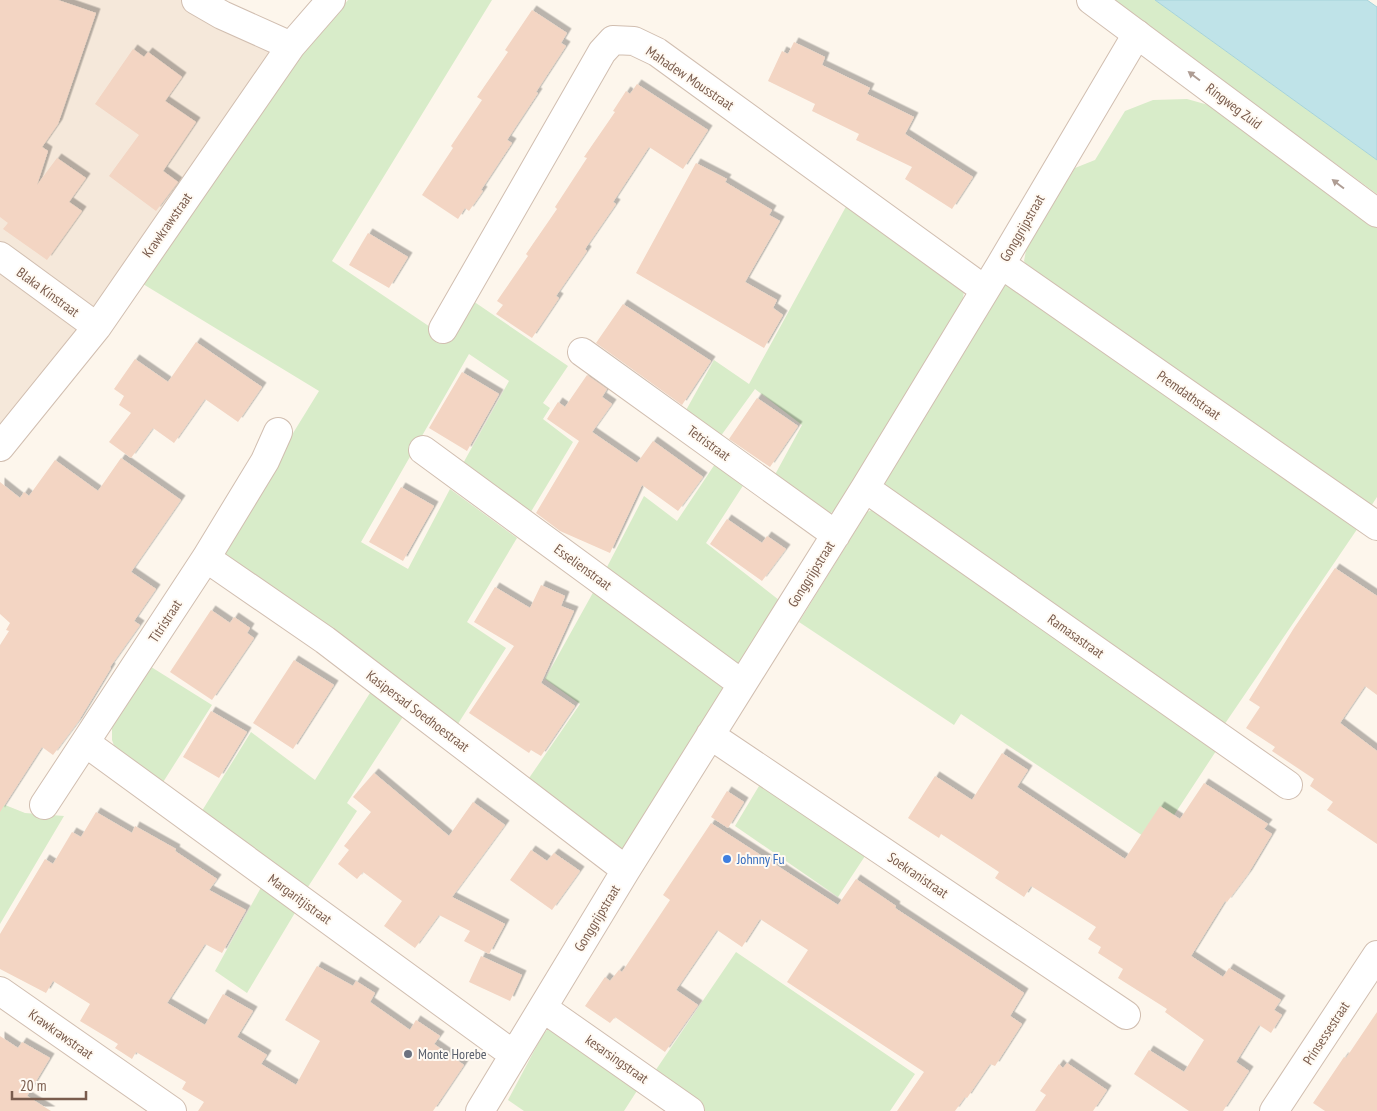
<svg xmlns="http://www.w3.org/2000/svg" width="1377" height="1111" font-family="'PT Sans Narrow',sans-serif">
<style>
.residential{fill:#f5e8da}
.green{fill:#d8ecc9}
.water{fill:#bfe3e8;stroke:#a5d3da}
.building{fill:#f3d5c3;filter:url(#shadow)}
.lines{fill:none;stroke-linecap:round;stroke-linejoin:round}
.minor-casing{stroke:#d1beb0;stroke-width:30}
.tertiary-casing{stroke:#d1beb0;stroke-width:30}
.minor{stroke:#fff;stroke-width:28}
.tertiary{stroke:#fff;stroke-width:28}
.oneway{fill:#af9d94}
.shop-dot{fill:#3f7fe0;stroke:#fffaf3;stroke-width:2}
.worship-dot{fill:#6b7280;stroke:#fffaf3;stroke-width:2}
.labels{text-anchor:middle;stroke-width:4;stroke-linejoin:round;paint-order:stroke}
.street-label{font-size:14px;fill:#7a5c4d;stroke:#fffaf3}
.shop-label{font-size:14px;fill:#366cbe;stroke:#fffaf3;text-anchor:start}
.worship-label{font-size:14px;fill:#5b616d;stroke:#fffaf3;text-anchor:start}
</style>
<defs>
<filter id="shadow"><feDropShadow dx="4.5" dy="-4.5" stdDeviation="0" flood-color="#0004"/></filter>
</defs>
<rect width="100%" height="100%" fill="#fdf6ec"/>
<path class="residential" d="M0,0H193L295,50L0,454Z"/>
<path class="green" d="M348,0H492L332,261L448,339L473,301L568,366L543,403L550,408L543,419L573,442L529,515L461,467L509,381L469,354L361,542L408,569L450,489L517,538L467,622L506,648L456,727L225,556L226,542L319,391L143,284L303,54Z
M1112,0H1155L1377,160V194Z
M1187,99L1212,106L1377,228V497L1369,509L1031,273L1024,261L1027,245L1075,168L1095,160L1125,111L1153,100Z
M849,201L964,291L963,299L838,507L831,513L823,515L771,482L802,425L755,389L720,437L685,412L714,360L749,384Z
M1007,282L1362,522L1222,728L884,487L886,476L1000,288Z
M717,461L746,481L706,543L779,600L743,660L735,667L610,576L607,567L644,496L677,521Z
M876,508L1220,745L1155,844L961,714L954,725L799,622L867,512Z
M595,589L723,685L722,692L629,842L622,850L612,847L527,781L580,704L545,679Z
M148,665L212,705L160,787L117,754L112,740V729L115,714Z
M375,685L408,709L347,803L357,811L306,890L200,814L251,732L315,780Z
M762,781L867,853L838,897L735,826Z
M0,803L25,813L64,816L0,924Z
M264,882L299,906L247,993L215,971Z
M736,952L915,1074L890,1111H701L651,1077Z
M554,1026L642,1083L624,1111H524L508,1100L542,1036L547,1030Z"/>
<path class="water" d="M1155,0H1367L1377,7V160Z"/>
<path class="building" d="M0,0H58L96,13L58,124L42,147L48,151L37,185L57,158L86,178L69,202L82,211L47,260L3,229L8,223L0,217Z
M532,10L567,33L561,43L566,46L536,92L538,93L507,140L512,143L481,190L483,191L469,211L465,208L458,219L422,195L453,148L451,146L482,100L477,97L508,52L505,50Z
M794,42L825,57L822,65L870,88L867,94L914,117L905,134L973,177L952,209L905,179L912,167L856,140L859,134L812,111L815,104L768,81L782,51L788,54Z
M133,49L144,57L148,52L182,77L165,101L196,122L163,171L178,182L156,211L109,176L139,135L95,104Z
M637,84L708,130L683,169L649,147L613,202L616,204L585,249L587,251L556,296L559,298L532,338L496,314L503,305L497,301L528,256L526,254L557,209L555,207L587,158L584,157L615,112L613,111L626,91L630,94Z
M696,163L727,179L725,182L772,210L769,215L780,221L745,282L777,300L773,308L783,315L764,348L636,273Z
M368,233L408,257L389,288L349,265Z
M623,304L711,361L682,405L596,343Z
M196,342L262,387L238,422L205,399L174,443L153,428L131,458L109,442L131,413L119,405L124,396L114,389L135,359L168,382Z
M462,372L499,394L467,451L429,428Z
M587,375L607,389L602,397L612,404L592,432L637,463L653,441L703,477L678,511L642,485L610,553L560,531L536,513L579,441L547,419L558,402L565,407Z
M757,398L798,426L770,467L729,439Z
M121,458L181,500L131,572L156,589L134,621L140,625L110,667L111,668L78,722L53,755L42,747L0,812V645L9,631L6,630L10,623L0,614V482L20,498L24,492L29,496L55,460L98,491Z
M401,487L434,506L403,561L369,542Z
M727,519L762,543L767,536L786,549L762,581L710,544Z
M1335,568L1377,596V695L1365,686L1340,723L1377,751V844L1327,810L1333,802L1310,786L1314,779L1272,751L1275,747L1246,728L1260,707L1249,700L1294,628Z
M541,585L565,596L561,606L574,611L541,683L575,706L541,756L531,750L529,753L469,713L514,646L474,622L495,587L530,608Z
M211,610L230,623L234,617L250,628L247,633L254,638L212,700L170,672Z
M294,660L334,685L293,749L253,723Z
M211,711L247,732L219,778L183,757Z
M1002,753L1028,770L1017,787L1125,859L1160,806L1180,819L1204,783L1268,824L1264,829L1272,834L1248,874L1227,902L1225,901L1191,956L1223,977L1229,968L1281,1000L1274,1010L1282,1015L1271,1033L1259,1025L1236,1062L1249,1071L1223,1111H1189L1134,1074L1149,1050L1184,1072L1204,1040L1165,1012L1167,1009L1118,978L1123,969L1098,953L1101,947L1088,939L1096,927L1031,886L1024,897L995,878L999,872L941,834L939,838L908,818L935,776L972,800Z
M374,773L449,836L473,802L505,825L452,897L505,924L489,954L464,941L470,931L439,915L415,948L384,926L402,901L363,872L357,879L338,864L349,850L344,846L371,812L353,797Z
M727,791L744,802L728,828L711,817Z
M96,812L132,833L135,826L176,849L175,851L217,879L209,890L246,910L222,953L205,944L167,1003L205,1025L223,994L253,1011L237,1037L267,1055L261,1064L296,1085L320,1041L285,1020L317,966L353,986L356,981L375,993L370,1002L410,1030L416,1020L440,1036L434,1044L464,1065L433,1111H198L204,1102L182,1089L186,1082L136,1052L132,1059L115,1048L118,1044L80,1021L90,1004L53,981L46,993L0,969V934L45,859L53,864L72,832L81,837Z
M711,823L838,905L856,879L896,906L895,908L1024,993L1010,1016L1022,1024L995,1066L990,1064L967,1098L965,1097L955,1111H897L924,1072L787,982L808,950L760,919L742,947L717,930L676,990L698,1005L665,1052L615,1017L610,1023L585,1006L605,977L610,981L619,970L622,972L670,900L663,895Z
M531,850L547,861L554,853L580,871L552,910L510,880Z
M481,956L522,975L510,1001L469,982Z
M1377,1012V1111H1325L1313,1103L1344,1057L1346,1058Z
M0,1036L18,1048L22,1042L50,1058L27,1096L51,1111H0Z
M1067,1063L1107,1090L1093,1111H1035L1046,1095L1040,1091L1059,1064L1063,1068Z"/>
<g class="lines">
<g class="minor-casing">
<path id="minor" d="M196,0L222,15L291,46
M0,256L97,327
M1001,264L1377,526
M443,329L602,52L613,40L634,41L657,52L985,290
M582,352L836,535
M0,447L97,327L291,46L331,0
M423,450L742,684
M865,488L1288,785
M206,558L325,640L626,870
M710,735L1126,1015
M86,743L514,1055
M44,805L206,558L265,461L278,432
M0,991L172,1111
M543,1008L690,1111
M480,1111L626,870L865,488L1001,264L1137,34
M1274,1111L1377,955"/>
</g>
<g class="tertiary-casing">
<path id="tertiary" d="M1091,0L1377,213"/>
</g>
<use href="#minor" class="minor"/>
<use href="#tertiary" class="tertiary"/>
</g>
<defs><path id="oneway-solid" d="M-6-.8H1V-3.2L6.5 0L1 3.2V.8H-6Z" transform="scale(1.25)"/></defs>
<g class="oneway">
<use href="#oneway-solid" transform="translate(1194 76) rotate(-143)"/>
<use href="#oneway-solid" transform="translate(1338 184) rotate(-143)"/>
</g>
<circle class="shop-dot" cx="727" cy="859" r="5"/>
<circle class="worship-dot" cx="408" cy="1054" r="5"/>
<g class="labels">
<g class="street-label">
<text transform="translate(690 78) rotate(34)" y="5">Mahadew Mousstraat</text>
<text transform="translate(1234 106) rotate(37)" y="5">Ringweg Zuid</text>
<text transform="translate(167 225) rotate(-55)" y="5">Krawkrawstraat</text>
<text transform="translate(1022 228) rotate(-60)" y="5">Gonggrijpstraat</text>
<text transform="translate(48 292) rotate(36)" y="5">Blaka Kinstraat</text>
<text transform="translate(1189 395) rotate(35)" y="5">Premdathstraat</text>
<text transform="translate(709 443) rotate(36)" y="5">Tetristraat</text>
<text transform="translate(583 567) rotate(36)" y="5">Esselienstraat</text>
<text transform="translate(811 574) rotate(-58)" y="5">Gonggrijpstraat</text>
<text transform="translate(165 621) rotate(-57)" y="5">Titristraat</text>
<text transform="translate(1076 636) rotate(35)" y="5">Ramasastraat</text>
<text transform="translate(418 711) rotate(37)" y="5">Kasipersad Soedhoestraat</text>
<text transform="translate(918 875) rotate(34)" y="5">Soekranistraat</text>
<text transform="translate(300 899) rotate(36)" y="5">Margaritjistraat</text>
<text transform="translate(597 918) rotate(-59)" y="5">Gonggrijpstraat</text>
<text transform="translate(1326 1033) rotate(-57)" y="5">Prinsessestraat</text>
<text transform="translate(61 1034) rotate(35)" y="5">Krawkrawstraat</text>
<text transform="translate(617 1059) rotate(35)" y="5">kesarsingstraat</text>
</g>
<g class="shop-label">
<text x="737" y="864">Johnny Fu</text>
</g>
<g class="worship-label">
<text x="418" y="1059">Monte Horebe</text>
</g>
</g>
<path d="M12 1091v8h74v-8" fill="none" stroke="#7a5c4d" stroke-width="2.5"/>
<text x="20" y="1091" font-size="15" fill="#7a5c4d" stroke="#fffaf3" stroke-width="4" paint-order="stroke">20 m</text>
</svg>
